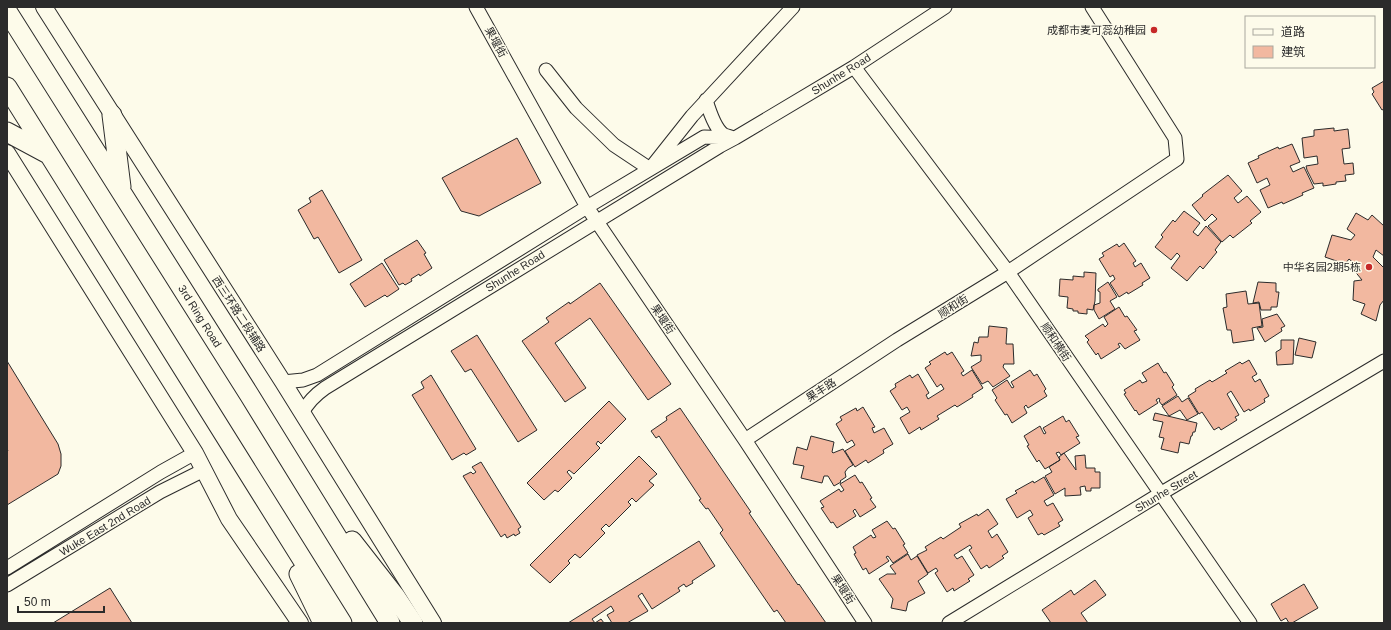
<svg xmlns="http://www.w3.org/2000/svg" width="1391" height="630" font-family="Helvetica,'Noto Sans SC',sans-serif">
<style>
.building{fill:#f2b8a0;stroke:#2b2b2b}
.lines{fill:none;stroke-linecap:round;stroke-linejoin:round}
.minor-casing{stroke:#2b2b2b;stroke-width:15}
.major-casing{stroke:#2b2b2b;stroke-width:18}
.highway-casing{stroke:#2b2b2b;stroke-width:21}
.minor{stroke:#fdfbea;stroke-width:13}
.major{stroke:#fdfbea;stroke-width:16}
.highway{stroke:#fdfbea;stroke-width:19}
.poi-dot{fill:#c62828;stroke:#fdfbea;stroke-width:1.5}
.labels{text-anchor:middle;stroke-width:3;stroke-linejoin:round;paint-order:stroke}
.poi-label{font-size:11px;fill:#2b2b2b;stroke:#fdfbea;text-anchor:end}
.street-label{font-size:11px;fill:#2b2b2b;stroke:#fdfbea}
</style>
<rect width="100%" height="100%" fill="#fdfbea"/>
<path class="building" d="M1384,81V109L1382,110L1372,94L1374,92L1372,88Z
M1334,128V131L1348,129L1350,148L1342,149L1344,164L1353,163L1354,174L1345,175L1346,181L1336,182V184L1323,186V183L1314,184L1307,170L1306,166L1318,164L1317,156L1304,158L1302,138L1314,136V130Z
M517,138L541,183L479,216L461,211L442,178Z
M1292,144L1300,162L1290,166L1293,172L1304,167L1314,188L1302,193L1303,195L1283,204L1282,202L1268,208L1260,190L1270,185L1267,178L1257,183L1248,163L1259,158L1258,156L1278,147L1279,149Z
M1228,175L1242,191L1234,198L1238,203L1247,196L1261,212L1250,221L1252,223L1233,238L1230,235L1222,242L1208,226L1217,219L1212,214L1205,221L1192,205L1203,196L1202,195Z
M322,190L362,260L339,273L318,237L314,239L298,210L311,202L309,198Z
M1184,211L1200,223L1193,232L1198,236L1206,226L1221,242L1215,250L1217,252L1203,269L1200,266L1187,281L1171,268L1180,256L1177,253L1171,260L1155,247L1163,237L1161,235L1173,220L1175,222Z
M1356,213L1368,220L1372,215L1384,226V256L1376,250L1373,257L1384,268V300L1380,305L1376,321L1361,314L1365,304L1353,300L1354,281L1362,280L1353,269L1356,265L1349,259L1345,264L1325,257L1332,235L1351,240L1355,235L1347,229Z
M417,240L426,253L424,254L432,268L420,276L419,274L411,279L412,281L405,285L403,283L399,285L384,260Z
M1124,243L1136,261L1133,263L1135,267L1141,263L1150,278L1142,283L1143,285L1128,294L1127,292L1119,297L1110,283L1115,279L1113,275L1110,277L1099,259L1104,256L1102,253L1117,244L1119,247Z
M382,263L399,289L387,297L385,295L365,307L350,284Z
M1084,272L1096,273L1095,301L1093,310L1087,309V314L1078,313V311H1073V309L1067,308L1068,297L1059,296L1060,279L1073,280V276L1084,277Z
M1108,282L1117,297L1110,301L1115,309L1099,319L1094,310V305L1100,303V292L1098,291V289Z
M1258,282L1276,283V292H1279L1277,307H1271V310H1261L1259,302L1253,303Z
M600,283L671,384L648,400L590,318L555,343L586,388L565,402L522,341L549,322L546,318L569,302L570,304Z
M1246,291L1248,304L1259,303L1262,326L1252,328L1254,340L1233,343L1231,330H1227L1223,308L1227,307L1226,294Z
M1119,307L1125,317L1127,316L1137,330L1134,331L1140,340L1125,349L1120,343L1118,344L1120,347L1101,359L1098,353L1096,355L1087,342L1089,340L1085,336L1103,324L1105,327L1108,324L1104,317Z
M1277,314L1285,326L1281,328L1282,331L1265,342L1257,328L1263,327L1262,319Z
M989,326L1007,328L1006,344H1013L1014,364H1004L1003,367L1010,376L993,387L988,381L982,384L971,367L981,361V355L971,356L974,342L978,343L979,337H988Z
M477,335L537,430L518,442L471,369L465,372L451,351Z
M1299,338L1316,342L1312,358L1295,355Z
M1281,340H1294L1293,364L1277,365L1276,352L1281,349Z
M945,352L947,355L952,352L964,371L961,373L963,376L972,370L983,388L972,395L973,397L957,407L955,405L937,416L939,419L921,430L920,427L909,434L900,418L910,412L907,407L902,410L890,391L896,387L895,384L910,375L912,378L918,374L929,393L926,395L928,399L944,389L941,384L937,387L925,368L931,364L929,362Z
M1249,360L1257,374L1252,377L1255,382L1260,379L1269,396L1264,399L1265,402L1250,411L1249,409L1244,412L1231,391L1227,394L1239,415L1235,417L1237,420L1221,430L1219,427L1214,430L1202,412L1199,414L1188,396L1196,391L1195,389L1210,380L1212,382L1227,373L1225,371L1240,362L1242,364Z
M7,361L58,444L61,454V466L58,474L7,505V452L8,451L7,449Z
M1158,363L1164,373L1166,372L1174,385L1172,387L1177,395L1162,405L1159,401L1160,400L1159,398L1156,400L1158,403L1139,415L1136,410L1135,411L1124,394L1126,393L1124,390L1140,380L1142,383L1147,381L1142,373Z
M1030,370L1034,376L1037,374L1046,389L1044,391L1047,396L1028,408L1026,405L1024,407L1027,413L1012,423L1007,414L1005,415L995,400L997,398L992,390L1007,380L1012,388L1014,387L1011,382Z
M431,375L476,449L466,455L464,453L452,460L412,395L424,388L421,382Z
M1178,396L1182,402L1188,398L1198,414L1187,420L1180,410L1169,416L1162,406Z
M609,401L626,419L601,444L598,441L596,444L600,448L574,474L569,470L567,472L572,478L558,492L555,490L544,500L527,483Z
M863,407L875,427L872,428L874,433L884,428L893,444L883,450L884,453L868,463L866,460L855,467L845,451L855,445L852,440L847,443L836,424L842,420L840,417L856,408L857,411Z
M680,408L751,512L749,513L798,585L799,584L826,623H786L777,610L774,612L720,533L723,530L708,508L706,509L699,500L701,499L659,436L656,438L651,431L667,420L666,417Z
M1155,413L1197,423L1195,432H1193L1192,436H1191L1189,444L1180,442L1178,453L1161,449L1164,438L1159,437L1163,422L1153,420Z
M1063,416L1066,422L1069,420L1079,436L1076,437L1080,443L1061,455L1059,452L1056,453L1060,460L1045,469L1039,460L1037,462L1027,446L1029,445L1024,436L1040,426L1044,434L1046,433L1043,428Z
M811,436L834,442L832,452L833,453L843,449L853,465L848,468L845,472L846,477L840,481L841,482L834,486L828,476H824L822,483L801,478L804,466L793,464L797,447L807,450Z
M1064,453L1076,470L1075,456L1085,455L1086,468H1095V472H1100V488H1091V491H1086L1085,486L1080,487L1081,495L1065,496V488L1055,494L1045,476L1052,472L1049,467L1060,460L1059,457Z
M639,456L657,474L649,481L654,485L636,502L632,498L628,502L631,505L609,527L606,524L601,529L605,533L580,558L575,554L568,561L570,563L550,583L530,565Z
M481,462L521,527L518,529L520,533L515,536L514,534L507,538L505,534L501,537L463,476L471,472L473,474L476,472L472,467Z
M855,475L860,483L862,482L872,498L870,499L876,507L860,517L855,509L853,511L856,516L837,528L833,522L831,523L821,508L824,507L820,501L839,489L841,492L844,490L840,484Z
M1044,477L1054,495L1044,501L1047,506L1053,503L1063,520L1058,523L1060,526L1044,535L1042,533L1038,535L1028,518L1033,515L1030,510L1017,518L1006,499L1017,493L1015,491L1033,481L1034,483Z
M988,509L998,524L988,531L992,538L997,534L1008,552L1002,556L1004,558L989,568L987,565L981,569L969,550L972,548L970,545L954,555L957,559L962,556L974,575L968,579L970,581L954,591L953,588L947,592L935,573L938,571L936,568L928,573L917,555L927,550L925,547L941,537L943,539L961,527L959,524L977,514L978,516Z
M887,521L893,529L895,528L905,544L903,545L908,553L893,563L888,556L886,557L889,561L869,574L866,568L863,570L854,554L856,553L853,547L871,535L873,538L876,537L872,530Z
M699,541L715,566L692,581L693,583L686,587L684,584L678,588L680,591L652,609L642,593L638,596L648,611L627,623H612L607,615L614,611L611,606L592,619L595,623L601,619L604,623H568Z
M908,554L911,560L917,556L928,574L918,581L925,593L908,602L906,611L891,608L893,599L879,579L887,574H896L890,566Z
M1095,580L1106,595L1081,613L1088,623H1051L1042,610L1071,590L1074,595Z
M1304,584L1318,608L1292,623H1289L1286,618L1281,621L1271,604Z
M110,588L132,623H53Z"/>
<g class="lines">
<g class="minor-casing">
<path id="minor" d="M476,7L587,207L745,440L865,623
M854,67L1008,272L1250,623
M546,70L576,108L614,145L650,169L692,116L793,7
M706,100C709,110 715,129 724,135C727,136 731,137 734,138
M283,382L303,380L317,375L587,207L704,137L734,138
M302,413C308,402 315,395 325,388L720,146L735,138L854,67L945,7
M745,440L897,340L1008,272L1177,159L1175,138L1092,7
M7,568L161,472L195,453
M7,585L160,492L204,470
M949,623L1160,494L1384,361"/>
</g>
<g class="major-casing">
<path id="major" d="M44,7L283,382L433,623
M7,153L195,453L229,519L300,623"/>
</g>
<g class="highway-casing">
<path id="highway" d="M7,11L250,396L390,623
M7,87L342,623
M112,115L121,187
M7,132L48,154
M352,541L395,596L413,623
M299,574L323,623"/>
</g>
<use href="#minor" class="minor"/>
<use href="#major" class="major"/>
<use href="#highway" class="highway"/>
</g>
<g class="poi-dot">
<circle cx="1154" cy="30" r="4"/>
<circle cx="1369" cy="267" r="4"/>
</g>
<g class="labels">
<g class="poi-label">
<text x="1146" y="34">成都市麦可蕊幼稚园</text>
<text x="1361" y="271">中华名园2期5栋</text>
</g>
<g class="street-label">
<text transform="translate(496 42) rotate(61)" y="4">果堰街</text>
<text transform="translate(841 74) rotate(-32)" y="4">Shunhe Road</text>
<text transform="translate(515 271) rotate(-32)" y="4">Shunhe Road</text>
<text transform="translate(953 306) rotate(-32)" y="4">顺和街</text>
<text transform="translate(239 314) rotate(57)" y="4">西三环路二段辅路</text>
<text transform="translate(200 316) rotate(58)" y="4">3rd Ring Road</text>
<text transform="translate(663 319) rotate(56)" y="4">果堰街</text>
<text transform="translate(1056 342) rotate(56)" y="4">顺和横街</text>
<text transform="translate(821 390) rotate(-33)" y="4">果丰路</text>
<text transform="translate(1166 491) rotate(-31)" y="4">Shunhe Street</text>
<text transform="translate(105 526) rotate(-31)" y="4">Wuke East 2nd Road</text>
<text transform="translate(843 589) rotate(57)" y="4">果堰街</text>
</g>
</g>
<rect width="1391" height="630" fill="none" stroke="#2b2b2b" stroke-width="16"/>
<rect x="1245" y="16" width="130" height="52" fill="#fdfbea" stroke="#a9a89e"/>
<rect x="1253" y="29" width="20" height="6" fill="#fdfbea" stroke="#a9a89e"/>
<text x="1281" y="36" font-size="12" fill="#2b2b2b">道路</text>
<rect x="1253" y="46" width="20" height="12" fill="#f2b8a0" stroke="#a9a89e"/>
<text x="1281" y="56" font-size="12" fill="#2b2b2b">建筑</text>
<path d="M18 606v6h86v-6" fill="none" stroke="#2b2b2b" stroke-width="2"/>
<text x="24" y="606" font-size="12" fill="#2b2b2b" stroke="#fdfbea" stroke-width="3" paint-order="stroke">50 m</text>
</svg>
